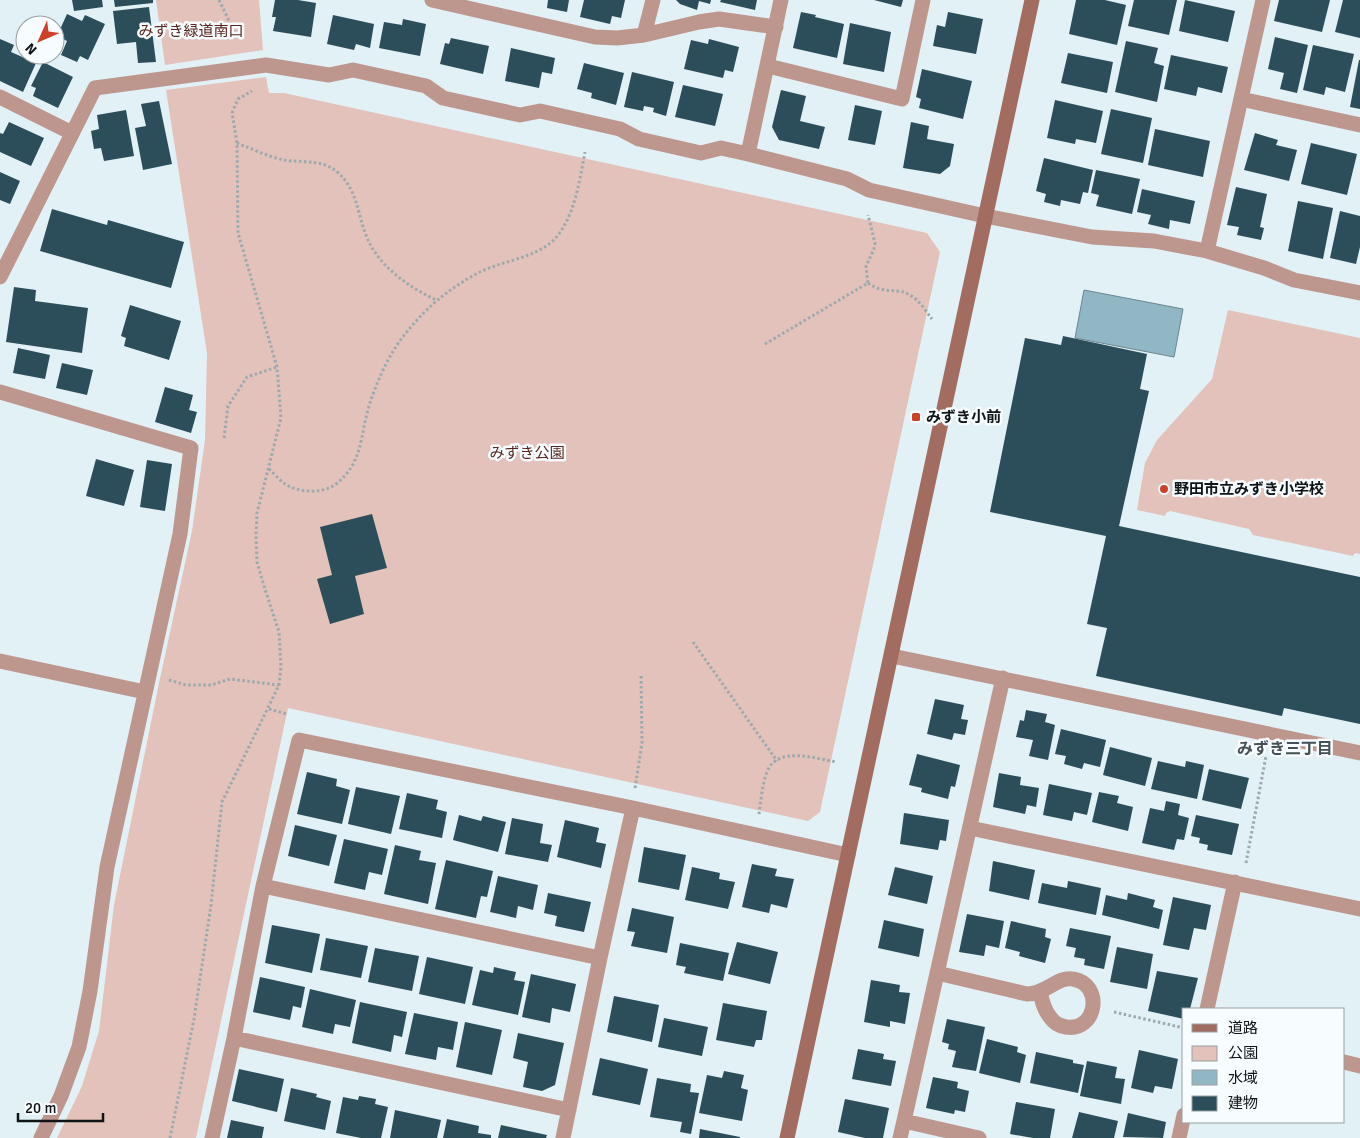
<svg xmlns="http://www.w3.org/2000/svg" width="1360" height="1138" font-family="Signika,'Noto Sans JP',sans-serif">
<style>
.green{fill:#e3c2bb}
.water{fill:#91b7c4;stroke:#6a8690}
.building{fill:#2b4e5a}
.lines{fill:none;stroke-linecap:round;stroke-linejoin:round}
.path{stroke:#9da9ad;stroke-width:3;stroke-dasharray:2.5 2.5;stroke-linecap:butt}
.lane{stroke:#bd978e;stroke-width:15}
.street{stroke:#bd978e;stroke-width:15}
.secondary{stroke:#a26c61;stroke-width:15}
.poi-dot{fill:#cd4129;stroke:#f7fcff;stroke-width:2}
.labels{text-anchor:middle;stroke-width:5;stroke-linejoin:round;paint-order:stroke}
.park-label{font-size:15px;fill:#59271e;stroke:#f7fcff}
.poi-label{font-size:15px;font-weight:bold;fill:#0f1416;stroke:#f7fcff;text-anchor:start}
.neighbourhood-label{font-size:16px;font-weight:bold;fill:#445055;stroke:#f7fcff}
</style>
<rect width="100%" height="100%" fill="#e2f1f6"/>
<path class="green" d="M156,0H259L263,50L165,65Z
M266,77L269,93H284L927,233L940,252L820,812L808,821L288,708L196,1138H57L82,1086L99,1031L114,905L159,683L192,531L205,440L207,353L166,90Z
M1228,310L1360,338V554L1355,553L1353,556L1253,535L1249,529L1170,511L1166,513L1165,516L1137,510L1145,463L1157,440L1212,379Z"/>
<path class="water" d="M1084,290L1183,309L1174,357L1075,338Z"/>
<path class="building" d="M72,0H102L103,7L74,11Z
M114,0H153V3L115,7Z
M275,0H298L316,3L311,37L273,31L276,17H272Z
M548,0H569L567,12L547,8Z
M584,0H625L621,18L612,16L610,24L580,17Z
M676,0H711L710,4L699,1L697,10L680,4Z
M721,0H757L755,10L720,2Z
M874,0H903L901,7Z
M1076,0H1105L1126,5L1117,45L1069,34Z
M1134,0H1177L1169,35L1128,26Z
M1185,0L1235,11L1228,42L1179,31Z
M1279,0H1330L1322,32L1274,21Z
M1343,0H1360V38L1335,32Z
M149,7L156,62L138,63L136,42L117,44L113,11Z
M801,12L816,15L815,17L844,24L837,58L793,48Z
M948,12L983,19L976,54L933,46L937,25L945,27Z
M67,14L82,21L85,15L105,24L88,60L80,56L77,62L61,55L67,41L57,36Z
M333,15L374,24L370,48L356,44L354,50L327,44Z
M403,19L426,24L420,56L379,48L384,22L402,25Z
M850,23L891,32L884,72L843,64Z
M1275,37L1308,45L1297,93L1280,89L1284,73L1268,69Z
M451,38L489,46L483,74L440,64L445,43L449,44Z
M0,39L14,45L11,52L36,63L23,92L0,81Z
M709,39L739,47L733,72L725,70L723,78L684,69L691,40L708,44Z
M1126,41L1158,48L1154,63L1164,66L1157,102L1115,92Z
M1313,45L1354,54L1345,92L1326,87L1324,95L1303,90Z
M511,48L555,58L552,74L542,72L539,88L505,81Z
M1068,53L1113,62L1107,93L1061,83Z
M1171,55L1228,67L1222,93L1198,87L1196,96L1164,89Z
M1359,60H1360V109L1350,107Z
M43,62L73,77L58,108L33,96L36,88L31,86Z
M584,63L624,73L616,105L591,98L592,93L577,89Z
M922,69L972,81L963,119L919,108L921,99L916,97Z
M632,72L674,82L666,116L653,112L654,108L644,106L643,111L624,107Z
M683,85L723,94L715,126L675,117Z
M781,90L806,96L800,121L825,127L819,149L779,140L772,127Z
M1055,100L1103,111L1096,143L1076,139L1075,144L1047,138Z
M159,101L172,164L143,170L135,128L146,126L141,104Z
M855,105L882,111L875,145L848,140Z
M1111,109L1152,118L1143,163L1101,154Z
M126,110L134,156L104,161L101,148L94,149L91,131L99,129L97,115Z
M9,122L44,138L31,166L0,152V133L3,134Z
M911,122L929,126L927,139L954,144L950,166L940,174L903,168Z
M1155,129L1210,141L1203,177L1148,165Z
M1255,133L1278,140L1276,145L1297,150L1289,181L1244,170Z
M1311,143L1357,154L1347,195L1301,184Z
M1044,158L1093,170L1088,193L1083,192L1080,204L1061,200L1060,206L1044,202L1046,194L1036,191Z
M1096,170L1140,179L1132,214L1096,206L1099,195L1091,193Z
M0,172L20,181L10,204L0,200Z
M1236,187L1267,194L1260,227L1264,228L1261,240L1237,235L1239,227L1227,225Z
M1142,189L1195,201L1190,224L1170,220L1169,229L1148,224L1151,215L1137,212Z
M1298,201L1333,208L1323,259L1288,251Z
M52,209L107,225L108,220L184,242L171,288L40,251Z
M1340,211L1360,216V247L1356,264L1330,258Z
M14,287L36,290L35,301L88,308L82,353L6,342Z
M130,305L181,321L169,360L124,346L126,338L121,336Z
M1063,336L1147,354L1140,389L1149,391L1119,526L1360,577V724L1284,708L1282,716L1096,676L1107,628L1087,624L1106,536L990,512L1025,338L1061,345Z
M18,348L50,355L45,379L13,373Z
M62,363L93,370L87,395L56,388Z
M165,387L193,395L189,410L197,412L191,433L155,422Z
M96,459L134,470L124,506L86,496Z
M147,460L172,464L165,511L140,507Z
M372,514L387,568L355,576L364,614L330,624L317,579L332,575L320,527Z
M935,699L964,705L961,719L968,720L965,735L954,733L952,740L927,734Z
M1026,710L1047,714L1045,722L1055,725L1048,760L1029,756L1033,740L1016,737L1020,720L1024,721Z
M1061,729L1106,740L1100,767L1084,763L1082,769L1064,764L1066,756L1055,754Z
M1110,747L1152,758L1145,786L1103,775Z
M917,754L960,765L955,787L951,786L948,799L921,792L922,788L909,785Z
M1158,761L1185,767L1186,761L1204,765L1197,799L1151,789Z
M1209,769L1249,778L1241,809L1202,800Z
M307,772L337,779L336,786L350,790L342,824L297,814Z
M999,773L1021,777L1020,785L1039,788L1036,807L1027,805L1025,814L993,807Z
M1049,784L1092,793L1087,815L1074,812L1072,821L1043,815Z
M356,787L400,796L391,834L348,824Z
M1099,792L1119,796L1117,803L1133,807L1128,831L1092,822Z
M407,793L438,800L436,809L447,812L442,838L399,829Z
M1166,801L1180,804L1178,815L1189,818L1184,840L1177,839L1174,850L1142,843L1150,808L1164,811Z
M904,813L949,820L946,841L940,840L938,850L900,844Z
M459,815L481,821L483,816L506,822L498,852L453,840Z
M1196,815L1239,824L1232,855L1207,850L1208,845L1199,843L1200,838L1191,836Z
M512,818L543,824L540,843L552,845L548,862L505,854Z
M565,820L599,828L596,842L606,844L601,868L557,857Z
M295,825L337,835L329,866L288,856Z
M344,839L388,849L382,875L369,872L365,890L334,883Z
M395,845L421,851L419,860L436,863L428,904L384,894Z
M644,847L686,855L679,890L638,882Z
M446,860L493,871L487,897L481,896L476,918L435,909Z
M993,861L1035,870L1029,900L989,891Z
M752,864L777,869L775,876L794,879L787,908L771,904L769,913L742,907Z
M692,867L720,873L719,879L735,882L728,909L685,900Z
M895,867L933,876L927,904L888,895Z
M498,876L538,885L533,910L518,906L516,918L490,912Z
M1068,881L1101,888L1096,915L1038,903L1042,883L1067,888Z
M548,893L591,902L584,932L555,926L557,916L544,913Z
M1128,893L1155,900L1153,907L1163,910L1159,929L1102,915L1106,895L1127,900Z
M1173,897L1211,905L1206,930L1194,928L1189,950L1163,945Z
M632,908L674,917L667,953L631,946L635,932L627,931Z
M967,914L1004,921L999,948L986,945L984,956L959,952Z
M884,920L924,929L919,957L878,948Z
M1011,921L1046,929L1045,937L1051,939L1045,963L1019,956L1020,952L1005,948Z
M272,925L320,934L312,973L265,963Z
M1070,928L1111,936L1104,969L1084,965L1085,959L1074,957L1076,948L1066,946Z
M326,938L368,946L361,978L320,970Z
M737,942L778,952L770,984L728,974Z
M680,943L729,953L723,981L684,973L686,967L676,965Z
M1117,947L1153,954L1147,989L1110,982Z
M375,948L419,956L412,991L368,982Z
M427,957L473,967L465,1004L419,994Z
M494,967L516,972L514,980L525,982L518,1015L472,1005L480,970L493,973Z
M1157,971L1198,978L1190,1009H1184V1019L1148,1011Z
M531,974L576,984L570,1012L552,1008L550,1023L522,1017Z
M260,977L305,987L301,1008L293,1006L290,1020L253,1012Z
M871,980L900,985L899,992L910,993L905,1024L890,1021V1027L864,1022Z
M310,989L356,1000L350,1027L335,1024L333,1034L302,1027Z
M614,996L659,1005L652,1042L607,1032Z
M360,1002L407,1012L402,1037L394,1035L391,1052L352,1043Z
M723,1003L767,1011L762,1040H756L754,1047L716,1040Z
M414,1013L458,1022L453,1050L438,1047L436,1060L405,1054Z
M664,1018L708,1027L702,1056L658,1047Z
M947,1019L985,1027L976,1071L952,1067L956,1051L948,1049L949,1044L942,1042Z
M465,1022L502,1030L492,1075L456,1067Z
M518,1033L564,1043L555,1085L542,1091L523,1087L528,1062L513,1058Z
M987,1039L1018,1047L1017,1052L1026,1055L1020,1083L979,1073Z
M858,1049L884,1054L883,1059L896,1061L891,1086L852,1079Z
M1139,1050L1178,1059L1172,1089L1155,1086L1153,1093L1131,1088Z
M1036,1052L1073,1060V1063L1084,1065L1078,1093L1030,1083Z
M600,1058L648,1069L640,1105L592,1095Z
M1087,1061L1117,1067L1115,1078L1125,1079L1121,1104L1080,1096Z
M239,1069L284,1079L277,1112L232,1101Z
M724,1071L744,1075L741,1088L748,1090L742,1121L699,1113L707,1075L722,1078Z
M933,1077L958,1082L957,1088L969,1091L965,1112L955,1110L954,1114L926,1108Z
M657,1078L691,1084L690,1092L699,1093L691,1134L680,1132L682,1122L650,1117Z
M291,1088L317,1094L316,1097L331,1101L325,1130L284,1121Z
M359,1096L376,1099L375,1104L388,1107L381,1138H361L336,1133L343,1097L358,1100Z
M845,1099L889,1108L883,1138H865L838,1132Z
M1016,1102L1055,1109L1050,1138H1033L1010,1134Z
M395,1110L441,1120L437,1138H390Z
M1079,1112L1118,1121L1114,1138H1072Z
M1128,1113L1166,1122L1163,1138L1123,1137Z
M447,1119L479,1126L478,1133L491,1135V1138H443Z
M231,1120L264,1127L262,1138H227Z
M501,1125L547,1135L546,1138H498Z
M700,1129L740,1137V1138H699Z"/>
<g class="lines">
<path class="path" d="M219,0L235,33
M237,143C252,149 269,157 284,160C302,163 321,159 336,171C359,190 357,216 368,240C381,268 409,287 436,300
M868,283C885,295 897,287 910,295C919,300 926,311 932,319
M765,344L868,283L866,266L874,249L875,243L868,215
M224,438L228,406L247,377L277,367
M269,469C274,473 279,480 285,484C299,493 323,494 336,484C363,463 360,436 369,406C378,378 391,349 411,327C430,304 452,287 478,273C505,259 544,258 561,231C576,208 580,178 585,152
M693,642L777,761
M169,680L186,685H211L230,679L279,685
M269,709L287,714
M635,788L642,743L641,674
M759,814C761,801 762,785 767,772C777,745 817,759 837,762
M1246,863L1266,756
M1114,1012L1184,1028
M170,1138L194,1019L211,905L222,802L279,685L281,666L279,632L264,586L257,562L256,536L257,513L281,418L277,367L238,233L237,143L232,113L238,99L252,91"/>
<path class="lane" d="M0,97L72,133"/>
<path class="street" d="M432,0L595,37L617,38L644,35L699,22L719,19L776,27
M644,35L653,0
M768,66L902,99L923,0
M1241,99L1360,125
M748,154L781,0
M1207,251L1263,0
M0,277L95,88L266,65L329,75L353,70L426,86L443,98L520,115L540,111L620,129L639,139L701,153L721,148L748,154L847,179L869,190L985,216L1092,237L1154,241L1207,251L1264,268L1294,280L1360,293
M0,392L191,448L180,534L107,867L90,991L79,1047L61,1096L41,1138
M892,656L1360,753
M0,661L145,692
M970,828L1360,909
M263,886L600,958
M937,973L1027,994C1047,994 1057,976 1073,979C1104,984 1097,1032 1066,1027C1059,1026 1054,1023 1050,1017C1044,1010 1042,1001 1040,992
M1207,1009L1235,882
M234,1038L569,1110
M1344,1062L1360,1066
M212,1138L234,1038L263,886L299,740L633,808L848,855
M563,1138L600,958L633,808
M900,1138L904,1121
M979,1138L904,1121L1003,678
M1179,1138L1184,1115"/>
<path class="secondary" d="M787,1138L1032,0"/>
</g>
<g class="poi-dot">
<rect x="911" y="412" width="10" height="10" rx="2.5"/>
<circle cx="1164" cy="489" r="5"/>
</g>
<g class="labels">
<g class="park-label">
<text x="191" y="36">みずき緑道南口</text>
<text x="527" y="458">みずき公園</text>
</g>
<g class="poi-label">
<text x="926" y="422">みずき小前</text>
<text x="1174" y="494">野田市立みずき小学校</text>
</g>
<g class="neighbourhood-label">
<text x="1285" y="754">みずき三丁目</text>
</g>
</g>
<rect x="1182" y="1008" width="162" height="115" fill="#f7fcff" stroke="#9a9fa2"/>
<rect x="1192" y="1024" width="25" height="8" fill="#a26c61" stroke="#9a9fa2"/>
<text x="1228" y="1033" font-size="15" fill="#0f1416">道路</text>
<rect x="1192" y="1046" width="25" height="15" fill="#e3c2bb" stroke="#9a9fa2"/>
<text x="1228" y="1058" font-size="15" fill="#0f1416">公園</text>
<rect x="1192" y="1070" width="25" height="15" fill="#91b7c4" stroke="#9a9fa2"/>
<text x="1228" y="1083" font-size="15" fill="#0f1416">水域</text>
<rect x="1192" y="1096" width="25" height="15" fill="#2b4e5a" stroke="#9a9fa2"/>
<text x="1228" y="1108" font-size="15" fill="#0f1416">建物</text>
<g transform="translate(40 40) rotate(225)"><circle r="24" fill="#f7fcff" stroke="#9a9fa2"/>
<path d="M0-4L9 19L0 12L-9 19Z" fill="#cd4129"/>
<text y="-8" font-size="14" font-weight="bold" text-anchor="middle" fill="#0f1416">N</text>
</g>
<path d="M18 1113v8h85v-8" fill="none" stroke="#0f1416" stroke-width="2.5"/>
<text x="25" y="1113" font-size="15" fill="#0f1416" stroke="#f7fcff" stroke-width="4" paint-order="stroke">20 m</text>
</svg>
